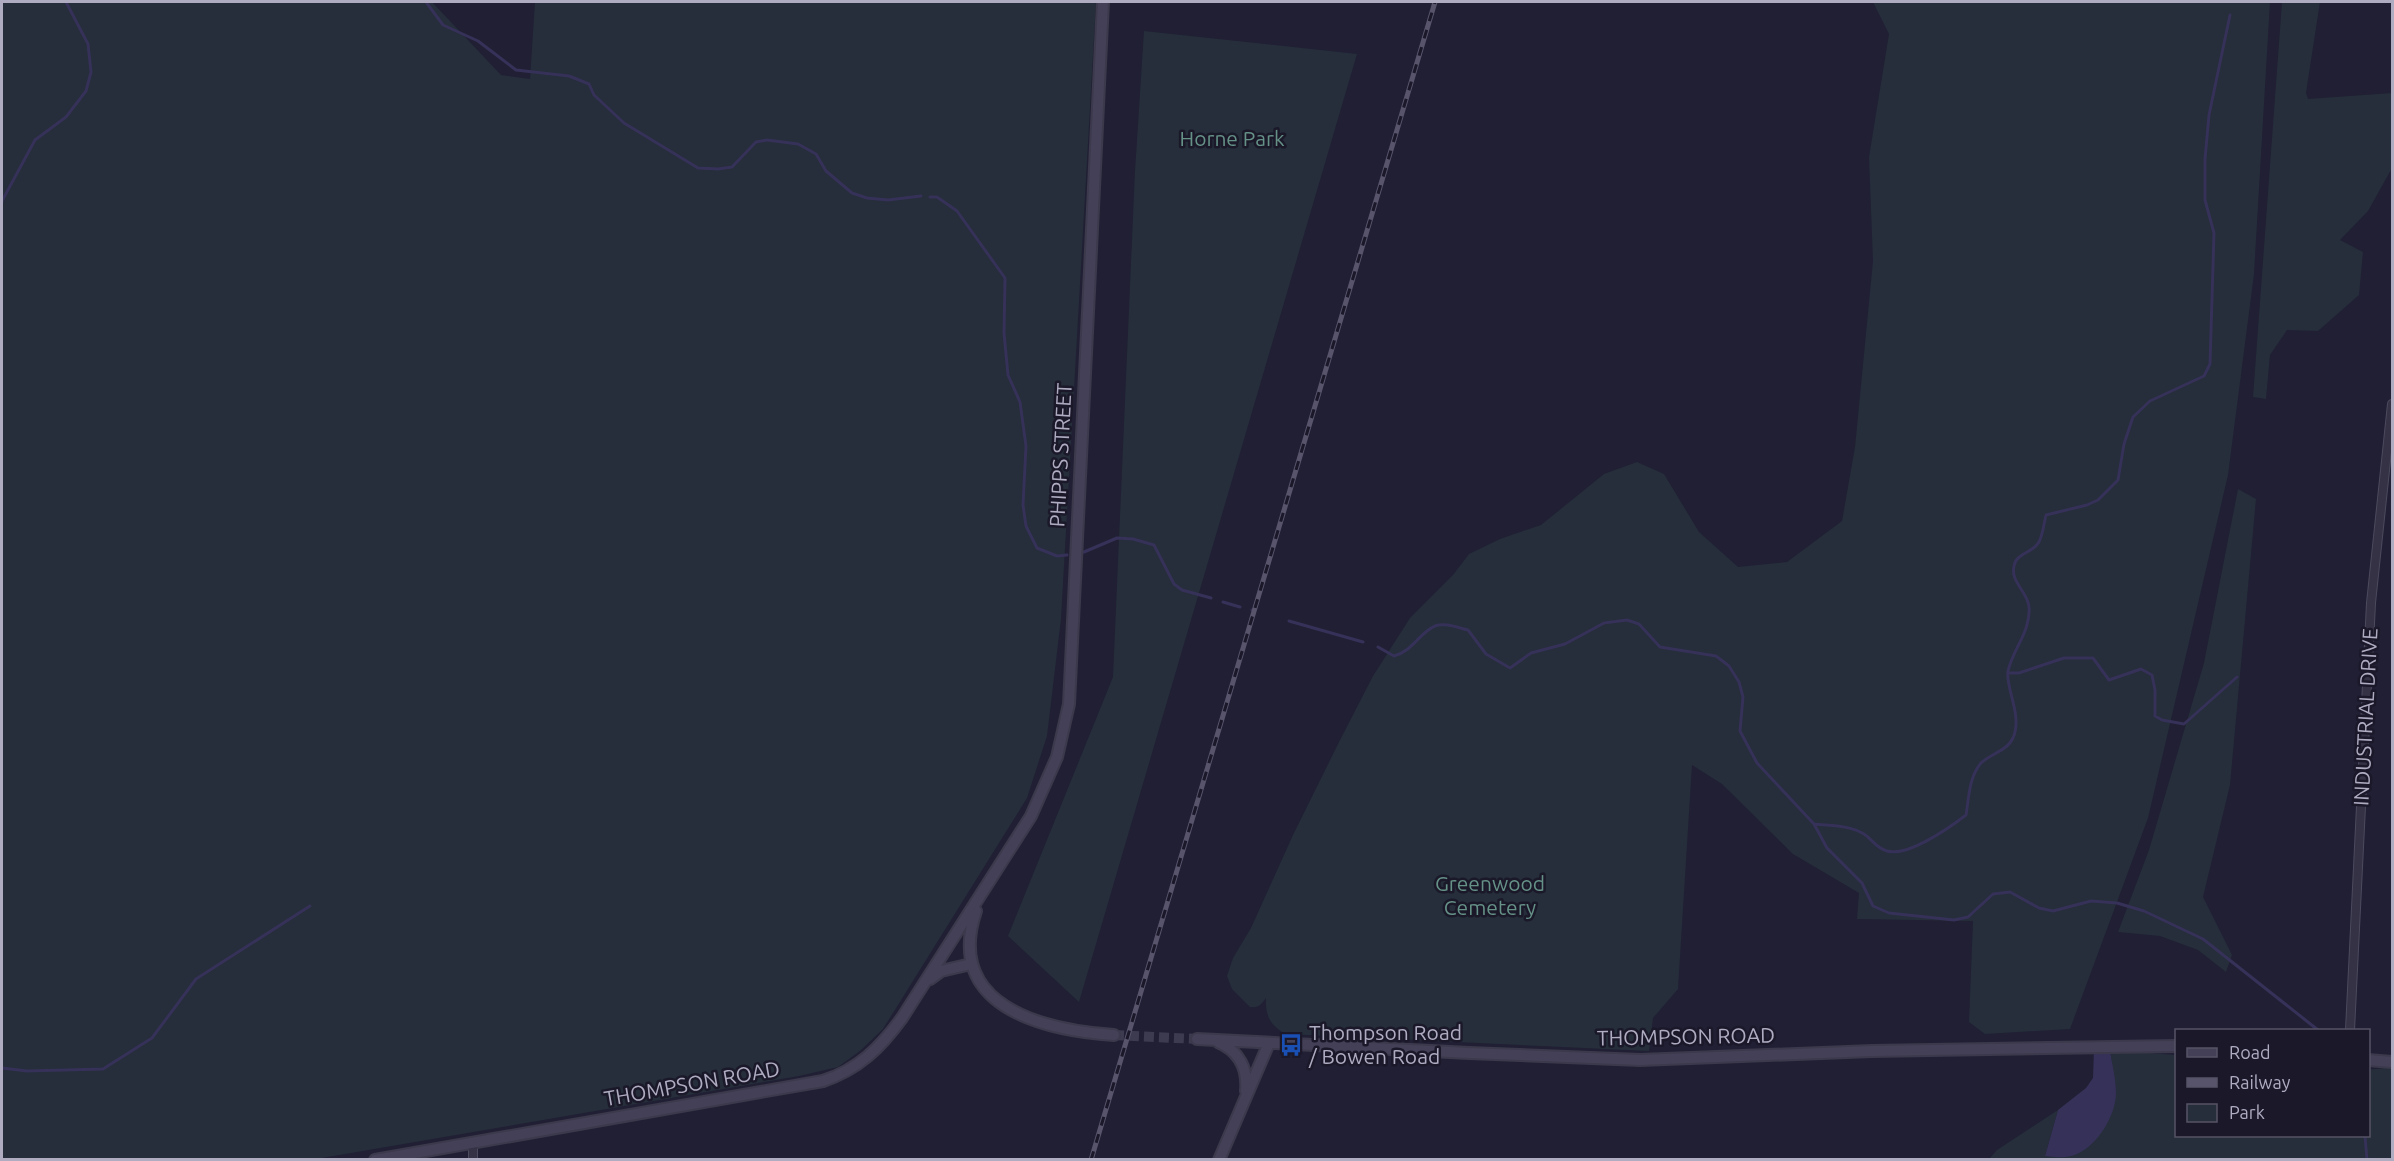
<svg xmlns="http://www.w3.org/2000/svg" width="2394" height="1161" font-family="Ubuntu,sans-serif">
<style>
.green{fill:#252e3a}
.water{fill:#363158}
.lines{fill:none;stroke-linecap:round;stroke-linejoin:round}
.stream{stroke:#363158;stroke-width:3}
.secondary-tunnel{stroke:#3d3b50;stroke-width:10;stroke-dasharray:10 5;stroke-linecap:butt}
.street-casing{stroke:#4c4a5d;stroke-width:10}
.secondary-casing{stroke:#3b394b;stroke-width:14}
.street{stroke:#353245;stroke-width:8}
.secondary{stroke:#444057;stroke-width:10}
.rail-casing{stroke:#57546c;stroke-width:5}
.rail{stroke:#1a1829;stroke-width:3;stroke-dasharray:9;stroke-linecap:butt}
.labels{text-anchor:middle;stroke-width:5;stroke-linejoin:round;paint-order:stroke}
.park-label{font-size:21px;fill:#659187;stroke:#1a1829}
.street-label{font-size:21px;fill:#afacc2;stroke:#1a1829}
.poi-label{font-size:21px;fill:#afacc2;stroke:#1a1829;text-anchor:start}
</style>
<rect width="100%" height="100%" fill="#211f34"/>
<path class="green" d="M2,2H432L501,75L530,79L535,2H1096L1061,619L1047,736L1027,798L883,1029L860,1051L838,1067L799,1076L316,1159H2Z
M1873,2H2270L2254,274L2228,475L2148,818L2070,1029L1985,1034L1969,1022L1973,921L1857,919L1859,893L1793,854L1722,784L1692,765L1678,989L1653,1018L1649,1051L1286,1034C1270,1026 1265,1015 1266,998C1261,1004 1260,1008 1250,1007L1232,989L1227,976L1233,958L1251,928L1293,835L1339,742L1373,676L1410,618L1453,575L1469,554L1500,539L1541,525L1604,474L1637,462L1664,474L1699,532L1738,567L1787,562L1842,521L1855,447L1873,261L1869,157L1889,34Z
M2282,2H2320L2306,93L2308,99L2392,93V168L2368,211L2340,240L2363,252L2359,295L2318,331L2287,330L2270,355L2266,399L2253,397Z
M1144,31L1357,54L1079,1002L1008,936L1113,677L1135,171Z
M2238,489L2256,499L2230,785L2203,897L2232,955L2226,972L2198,950L2160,936L2118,932L2149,850L2204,663Z
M2110,1050L2176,1055V1136H2368L2369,1069C2377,1070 2383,1067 2392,1068V1159L1988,1160L1997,1150L2058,1110L2045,1156L2116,1093Z"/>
<path class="water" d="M2094,1049L2110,1050C2112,1064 2116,1079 2116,1093C2116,1115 2098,1145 2077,1154C2067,1159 2055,1157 2045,1156L2058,1110L2086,1088L2093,1078Z"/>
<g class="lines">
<path class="stream" d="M426,2L443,25L478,41L516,70L569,76L589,84L594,95L624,123L698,168L718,169L732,167L756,142L767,140L798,144L816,154L826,171L852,193L867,198L888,200L921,196
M930,197H937L957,211L1005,278L1004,333L1008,375L1020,402L1026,446L1023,505L1026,526L1037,548L1057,556L1067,555
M2,201L35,140L66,117L86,91L91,72L88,44L66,2
M1084,552L1117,538L1133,539L1154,545L1174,584L1182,590L1211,598
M1223,602L1240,607
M1252,610L1254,611
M1289,621L1363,642
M1378,647L1394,656C1413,651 1420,632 1435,626C1445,622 1459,628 1468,630L1486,654L1510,668L1531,653L1565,644L1604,623L1627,620L1639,624L1660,647L1716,656L1729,666L1739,682L1743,697L1740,731L1757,763L1814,824L1827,848L1862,883L1873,906L1889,913L1954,920L1968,917L1993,894L2010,892L2039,908L2053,911L2091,901L2117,903L2144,911L2203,939L2318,1030
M2008,673H2019L2064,658H2093L2109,680L2141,669L2152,675L2155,690V716L2162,720L2184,724L2237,677
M1814,824C1830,826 1850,825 1864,834C1873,840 1876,848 1887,851C1908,857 1949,828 1966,815C1969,797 1969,777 1981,763C1990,754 2007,751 2013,738C2023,715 2005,688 2008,671C2013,649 2031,631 2029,607C2028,592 2010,582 2014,566C2016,553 2033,553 2039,542C2043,534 2044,523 2046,515L2087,505L2098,500L2118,480L2124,444L2133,417L2150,401L2204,376L2210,364L2214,233L2205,200V159L2209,115L2230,15
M2,1068L27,1071L103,1069L152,1038L196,979L310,906
M2365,1136L2367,1160"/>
<path class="secondary-tunnel" d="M1114,1035L1197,1039"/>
<g class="street-casing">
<path id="street" d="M2350,1030L2371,603L2392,404
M473,1160V1143"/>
</g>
<g class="secondary-casing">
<path id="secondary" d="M976,911C944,1006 1042,1030 1114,1035
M930,979L941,971L971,964
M1197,1039L1469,1053L1640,1060L1872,1051L2176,1046
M1218,1042C1239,1051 1248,1069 1246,1091
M2368,1060L2392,1062
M375,1160L823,1081C859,1069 880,1048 902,1018L1031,816L1057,757L1069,704L1103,2
M1219,1160L1269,1043"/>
</g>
<use href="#street" class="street"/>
<use href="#secondary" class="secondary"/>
<g class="rail-casing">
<path id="rail" d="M1091,1160L1435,2"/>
</g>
<use href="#rail" class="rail"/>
</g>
<defs>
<g id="bus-bare" transform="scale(1.8)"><path d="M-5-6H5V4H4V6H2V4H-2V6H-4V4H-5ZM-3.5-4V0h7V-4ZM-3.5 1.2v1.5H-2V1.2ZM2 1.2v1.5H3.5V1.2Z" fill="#1a4fb4" stroke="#1a1829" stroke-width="2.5" paint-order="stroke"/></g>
</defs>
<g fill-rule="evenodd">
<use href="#bus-bare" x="1291" y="1045"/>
</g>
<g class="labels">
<g class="park-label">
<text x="1232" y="146">Horne Park</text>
<text x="1490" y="891">Greenwood<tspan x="1490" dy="24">Cemetery</tspan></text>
</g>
<g class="street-label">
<text transform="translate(1061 455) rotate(-87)" y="7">PHIPPS STREET</text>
<text transform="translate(2366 717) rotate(-87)" y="7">INDUSTRIAL DRIVE</text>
<text transform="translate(1686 1037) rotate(-1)" y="7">THOMPSON ROAD</text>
<text transform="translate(692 1084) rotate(-10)" y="7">THOMPSON ROAD</text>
</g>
<g class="poi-label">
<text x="1309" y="1040">Thompson Road<tspan x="1309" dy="24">/ Bowen Road</tspan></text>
</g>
</g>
<rect width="2394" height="1161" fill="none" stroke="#afacc2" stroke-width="6"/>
<rect x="2175" y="1029" width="195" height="108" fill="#1a1829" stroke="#565366" stroke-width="1.5"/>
<rect x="2187" y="1048" width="30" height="9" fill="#444057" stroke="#565366" stroke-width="1.5"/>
<text x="2229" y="1059" font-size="18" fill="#afacc2">Road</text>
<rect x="2187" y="1078" width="30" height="9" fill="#57546c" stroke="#565366" stroke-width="1.5"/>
<text x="2229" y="1089" font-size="18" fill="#afacc2">Railway</text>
<rect x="2187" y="1104" width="30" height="18" fill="#252e3a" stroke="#565366" stroke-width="1.5"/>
<text x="2229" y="1119" font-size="18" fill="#afacc2">Park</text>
</svg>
